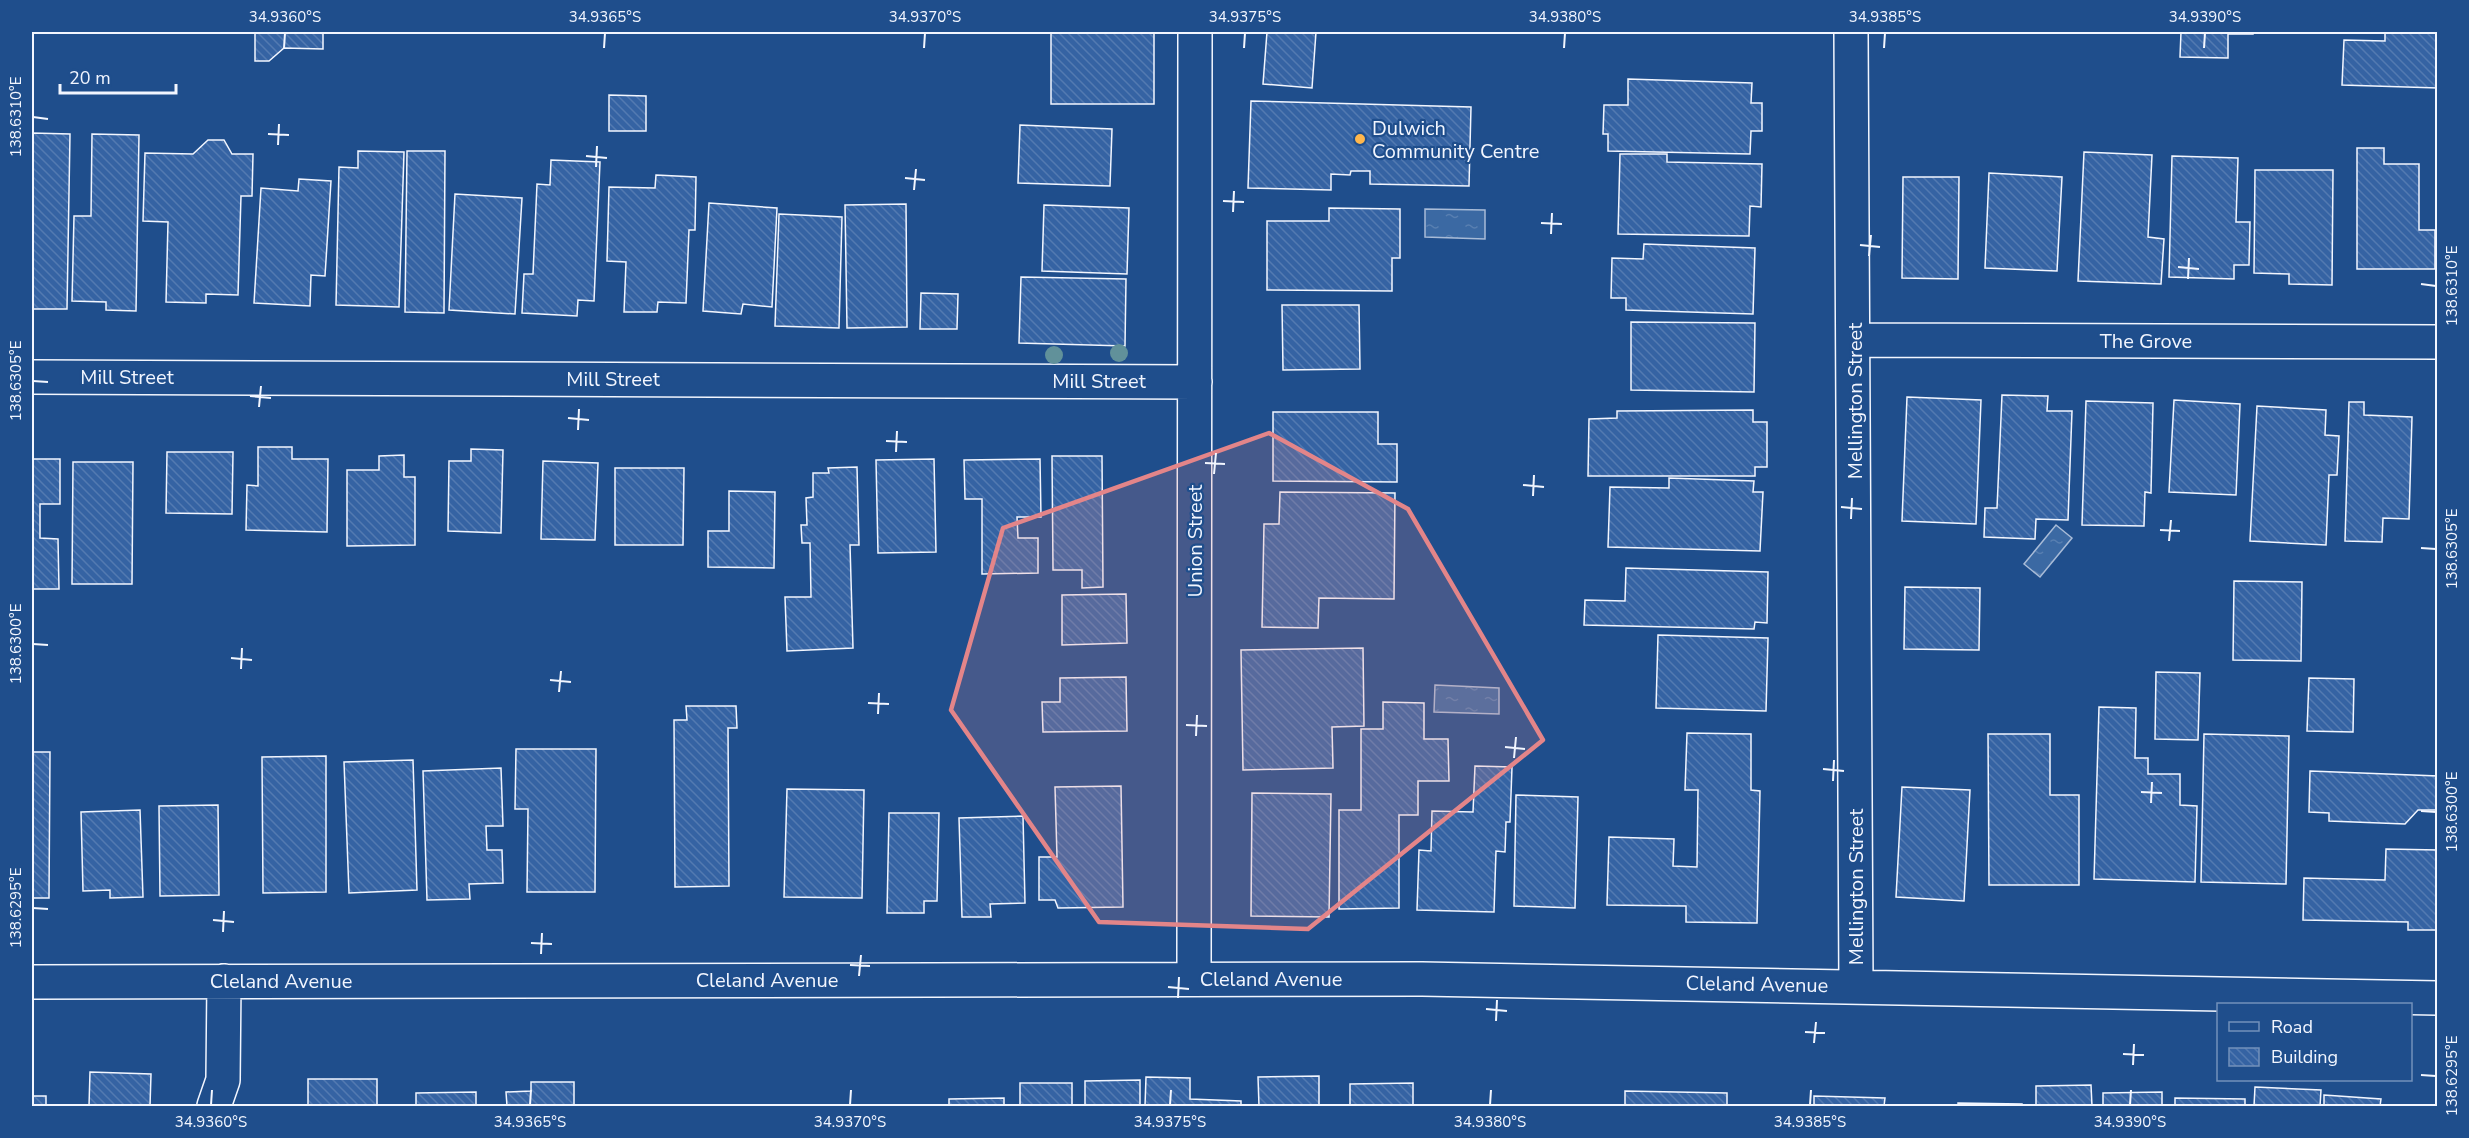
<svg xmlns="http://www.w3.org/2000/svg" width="2469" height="1138" font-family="'Nunito Sans',sans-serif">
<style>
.water{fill:url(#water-ripples);stroke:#a8bbd7;stroke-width:1.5}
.building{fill:url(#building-back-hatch);stroke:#f2f6ff;stroke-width:1.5}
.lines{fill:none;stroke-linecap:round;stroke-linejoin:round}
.minor-casing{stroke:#f2f6ff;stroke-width:36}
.minor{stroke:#1f4e8c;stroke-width:33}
.tree{fill:#61919a}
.marked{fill:#e38589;fill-opacity:0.2;stroke:#e38589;stroke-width:4.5;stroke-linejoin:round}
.ticks{fill:none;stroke:#f2f6ff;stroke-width:2}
.poi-dot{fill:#ffb74d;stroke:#1f4e8c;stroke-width:2}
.labels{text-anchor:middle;stroke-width:4.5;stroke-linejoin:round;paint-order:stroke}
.poi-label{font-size:20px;fill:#f2f6ff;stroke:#1f4e8c;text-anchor:start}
.street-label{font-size:20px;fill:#f2f6ff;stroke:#1f4e8c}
.neatline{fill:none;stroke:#f2f6ff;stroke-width:2}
.ticks-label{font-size:15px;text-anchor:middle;fill:#f2f6ff}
</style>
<defs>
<pattern id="water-ripples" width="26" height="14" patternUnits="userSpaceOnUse" patternTransform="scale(1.5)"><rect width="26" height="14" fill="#3b69a3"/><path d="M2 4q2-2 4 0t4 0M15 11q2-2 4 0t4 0" fill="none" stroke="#587fb1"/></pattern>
<pattern id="building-back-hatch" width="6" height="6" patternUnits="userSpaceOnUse" patternTransform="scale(1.5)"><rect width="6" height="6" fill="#3563a3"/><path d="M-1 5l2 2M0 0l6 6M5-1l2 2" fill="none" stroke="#537ab1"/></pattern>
</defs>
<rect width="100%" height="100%" fill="#1f4e8c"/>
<path class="water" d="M1425,209L1485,210V239L1425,237Z
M2056,525L2072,538L2040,577L2024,564Z
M1435,685L1499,688V714L1434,712Z"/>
<path class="building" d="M255,32H323V49L284,48L269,61H255Z
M1051,32H1154V104H1051Z
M1267,32H1316L1312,88L1263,84Z
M2181,32H2253V34H2228V58L2180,57Z
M2385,32H2438V88L2342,85L2344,40L2385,41Z
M1628,79L1752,83L1751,103H1762V131H1751L1750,154L1608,151V134H1603L1604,105H1628Z
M609,95L646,96V131H609Z
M1251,101L1471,107L1469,186L1370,184V171H1351L1350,175L1331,174V190L1248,188Z
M1020,125L1112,129L1110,186L1018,183Z
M32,133L70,134L67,309H32Z
M92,134L139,135L136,311L106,310V302L72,301L74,216H91Z
M208,140H224L232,154H253L252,196H241L238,295L206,294V303L166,302L168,222L143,221L145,153L193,154Z
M2357,148H2384V164H2419V230H2435V269H2357Z
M358,151L404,152L399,307L336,305L339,167L358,168Z
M407,151H445L444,313L405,312Z
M2084,152L2152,155L2148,237L2164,239L2161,284L2078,281Z
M1620,154H1667V162L1762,164L1761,207L1750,206L1749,236L1618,234Z
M2172,156L2238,158L2236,222H2250L2249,265H2234V279L2169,277Z
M551,160L600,162L594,301L578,300L577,316L522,313L524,274H533L537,184L550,185Z
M2255,170H2333L2332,285L2289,284V274L2254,273Z
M1989,173L2062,177L2057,271L1985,268Z
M656,175L696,177L695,230H689L686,303L658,302L657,312H624L626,262L607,261L609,187L655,188Z
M1903,177H1959L1958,279L1902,278Z
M299,179L331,181L325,276L311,275L310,306L254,303L261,188L298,191Z
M455,194L522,198L515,314L449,310Z
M709,203L777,208L772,307L743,304L741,314L703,311Z
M906,204L907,327L847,328L845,205Z
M1044,205L1129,208L1127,274L1042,271Z
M1329,208L1400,209V258H1392V291L1267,290V221H1329Z
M779,214L842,217L839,328L775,326Z
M1644,244L1755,248L1753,314L1626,310V298H1611L1612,258L1643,259Z
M1021,277L1126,279L1125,346L1019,343Z
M921,293L958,294L957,329H920Z
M1282,305H1359L1360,369L1283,370Z
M1631,322L1755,323L1754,392L1631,390Z
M2002,395L2048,396L2047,411H2072L2068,520L2036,519L2035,539L1984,537L1985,508H1997Z
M1907,397L1981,400L1976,524L1902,521Z
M2174,400L2240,404L2236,495L2169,492Z
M2086,401L2153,403L2151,493L2145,492L2144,526L2082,525Z
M2349,402H2364V415L2412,417L2409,519L2383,518L2382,542L2345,541Z
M2257,406L2326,410L2325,435L2339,436L2337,475H2329L2326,545L2250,541Z
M1753,410V422H1767V467H1755V476H1588L1589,419L1617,418V411Z
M1273,412H1378V444H1397V482L1273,481Z
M258,447H292V459H328L327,532L246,530L247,485L258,486Z
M471,449L503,450L501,533L448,531L449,461H471Z
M167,452H233L232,514L166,513Z
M404,455V477H415V545L347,546V470H379V456Z
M1052,456H1102L1103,587L1082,588V570H1053Z
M32,459H60V504H40V538L58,539L59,589H32Z
M934,459L936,552L878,553L876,460Z
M1040,459L1041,517H1017L1018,538H1038V573L982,574V499H965L964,460Z
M543,461L598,463L595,540L541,539Z
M73,462H133L132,584H72Z
M857,467L859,545H850L853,648L787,651L785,597H811L810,543H802L801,525H807L806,498L813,497V473H829L828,468Z
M615,468H684L683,545H615Z
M1669,478L1754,481L1753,492H1763L1760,551L1608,547L1610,487L1669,488Z
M729,491L775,492L774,568L708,567V531H729Z
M1280,492L1395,493L1394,599L1319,598L1318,628L1262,627L1264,524H1279Z
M1626,568L1768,572L1767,623L1755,622L1754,629L1584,625L1585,600L1625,601Z
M2234,581L2302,582L2301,661L2233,660Z
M1905,587L1980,588L1979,650L1904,649Z
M1126,594L1127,643L1062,645V595Z
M1658,635L1768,638L1766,711L1656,708Z
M1363,648L1364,726L1332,727L1333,768L1243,770L1241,650Z
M2156,672L2200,673L2198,740L2155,739Z
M1126,677L1127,731L1043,732L1042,702H1060V678Z
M2309,678L2354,679L2353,732L2307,731Z
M1383,702L1424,703V739H1448L1449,781H1418V815H1399V908L1339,909V810H1361V729H1383Z
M686,706H736L737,728H728L729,886L675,887L674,720H687Z
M2099,707L2136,708L2135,758H2148V774H2180V805L2197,806L2195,882L2094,879Z
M1687,733L1751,734V790L1760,791L1757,923L1686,922V906L1607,905L1609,837L1674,839L1673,866L1697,867L1698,790H1685Z
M1988,734H2050V795H2079V885H1989Z
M2204,734L2289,736L2286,884L2201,882Z
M516,749H596L595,892H527L528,809H515Z
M32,752H50L49,898H32Z
M326,756V892L263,893L262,757Z
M413,760L417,890L349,893L344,762Z
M1475,766L1512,767L1510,822H1506L1505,852L1496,851L1494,912L1417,910L1419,850L1431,851L1432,811L1473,812Z
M501,768L503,826H486L487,850H502L503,883L469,884L470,899L427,900L423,771Z
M2310,771L2438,776L2436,810H2418L2405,824L2329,821V813L2309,812Z
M1121,786L1123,907L1058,908L1055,900H1039V857H1057L1055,787Z
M1902,787L1970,790L1964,901L1896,897Z
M787,789L864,790L862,898L784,897Z
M1252,793L1331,794L1329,917L1251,916Z
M1516,795L1578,797L1575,908L1514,906Z
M218,805L219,895L160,896L159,806Z
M140,810L143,897L110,898V890L83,891L81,812Z
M889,813H939L937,901H924V913H887Z
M1023,816L1025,903L990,904L991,917H962L959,818Z
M2386,849L2438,850V930H2408V922L2303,920L2304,878L2385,880Z
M90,1072L151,1074L150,1106H89Z
M1319,1076V1106H1259L1258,1077Z
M1146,1077L1190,1078V1099L1241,1101V1106H1145Z
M308,1079H377V1106H308Z
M1140,1080V1106H1085V1081Z
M531,1082H574V1106H507L506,1092L531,1091Z
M1020,1083H1072V1106H1020Z
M1413,1083V1106H1350V1084Z
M2091,1085L2092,1106H2036V1086Z
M2255,1087L2321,1090L2320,1106H2254Z
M1625,1091L1727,1093V1106H1625Z
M476,1092V1106H416V1093Z
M2162,1092V1106H2103V1093Z
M2324,1095L2381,1099L2380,1106H2324Z
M32,1096H46V1106H32Z
M1814,1096L1885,1098L1884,1106H1814Z
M1004,1098V1106H949V1099Z
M2175,1098L2245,1099V1106H2175Z
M1958,1103L2022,1104V1106H1958Z"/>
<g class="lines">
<g class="minor-casing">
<path id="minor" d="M1851,32L1856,986
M1854,340L2438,342
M32,377L1195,382
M1194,979L1195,32
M32,982L1422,979L2438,998
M214,1106L223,1080L224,981"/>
</g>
<use href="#minor" class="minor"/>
</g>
<g class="tree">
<circle cx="1119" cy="353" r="9"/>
<circle cx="1054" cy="355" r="9"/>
</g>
<path class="marked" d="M1269,433L1408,509L1543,740L1308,929L1099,922L951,710L1003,528Z"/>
<path class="ticks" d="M284,48L285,33M604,48L605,33M924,48L925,33M1244,48L1245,33M1564,48L1565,33M1884,48L1885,33M2204,48L2205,33M33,117L48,119M268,134L289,135M278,145L279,124M586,156L607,158M596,167L597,146M905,178L925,180M914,190L916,169M1223,201L1244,202M1233,212L1234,191M1541,223L1562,224M1551,234L1552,213M1860,245L1880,247M1869,256L1871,235M2178,267L2199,269M2188,279L2189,258M2421,284L2436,286M33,381L48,382M250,396L271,398M259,407L261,386M568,418L589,420M578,430L579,409M886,441L907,442M896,452L897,431M1205,463L1225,464M1214,474L1216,453M1523,485L1544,487M1533,496L1534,475M1841,507L1862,509M1851,519L1852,498M2160,530L2180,531M2169,541L2171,520M2421,548L2436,549M33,644L48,645M231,658L252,660M241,669L242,648M550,680L571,682M559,692L561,671M868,703L889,704M878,714L879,693M1186,725L1207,726M1196,736L1197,715M1505,747L1525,749M1514,758L1516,737M1823,769L1844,771M1833,781L1834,760M2141,792L2162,793M2151,803L2152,782M2421,811L2436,812M33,908L48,909M213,920L234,922M223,932L224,911M531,943L552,944M541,954L542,933M850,965L870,966M859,976L861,955M1168,987L1189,989M1178,998L1179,977M1486,1009L1507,1011M1496,1021L1497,1000M1805,1032L1825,1033M1814,1043L1816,1022M2123,1054L2144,1055M2133,1065L2134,1044M2421,1075L2436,1076M211,1105L212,1090M530,1105L531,1090M850,1105L851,1090M1170,1105L1171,1090M1490,1105L1491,1090M1810,1105L1811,1090M2130,1105L2131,1090"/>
<circle class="poi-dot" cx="1360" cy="139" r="6"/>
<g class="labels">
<g class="poi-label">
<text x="1372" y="135">Dulwich<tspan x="1372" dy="23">Community Centre</tspan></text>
</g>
<g class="street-label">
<text x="2146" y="348">The Grove</text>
<text x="127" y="384">Mill Street</text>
<text x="613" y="386">Mill Street</text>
<text x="1099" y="388">Mill Street</text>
<text transform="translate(1855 401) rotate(-90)" y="7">Mellington Street</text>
<text transform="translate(1195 541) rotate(-90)" y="7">Union Street</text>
<text transform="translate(1856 887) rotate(-90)" y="7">Mellington Street</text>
<text x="1271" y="986">Cleland Avenue</text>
<text x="767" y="987">Cleland Avenue</text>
<text x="281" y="988">Cleland Avenue</text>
<text transform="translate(1757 984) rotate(1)" y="7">Cleland Avenue</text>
</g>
</g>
<rect width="2469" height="1138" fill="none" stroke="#1f4e8c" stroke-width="66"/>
<rect x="2217" y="1003" width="195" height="78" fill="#1f4e8c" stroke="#7391ba" stroke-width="1.5"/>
<rect x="2229" y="1022" width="30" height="9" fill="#1f4e8c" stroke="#7391ba" stroke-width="1.5"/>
<text x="2271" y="1033" font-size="18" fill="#f2f6ff">Road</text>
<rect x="2229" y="1048" width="30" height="18" fill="url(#building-back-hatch)" stroke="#7391ba" stroke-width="1.5"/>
<text x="2271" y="1063" font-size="18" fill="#f2f6ff">Building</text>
<path d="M60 84v9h116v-9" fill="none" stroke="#f2f6ff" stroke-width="3"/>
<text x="69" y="84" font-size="18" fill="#f2f6ff" stroke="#1f4e8c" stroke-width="4.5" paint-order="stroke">20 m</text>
<rect x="33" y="33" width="2403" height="1072" class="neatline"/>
<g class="ticks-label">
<text x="285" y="22">34.9360°S</text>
<text x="605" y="22">34.9365°S</text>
<text x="925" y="22">34.9370°S</text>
<text x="1245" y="22">34.9375°S</text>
<text x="1565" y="22">34.9380°S</text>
<text x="1885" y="22">34.9385°S</text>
<text x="2205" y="22">34.9390°S</text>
<text transform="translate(16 117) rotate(-90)" y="5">138.6310°E</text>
<text transform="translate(2452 286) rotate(-90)" y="5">138.6310°E</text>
<text transform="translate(16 381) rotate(-90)" y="5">138.6305°E</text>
<text transform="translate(2452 549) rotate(-90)" y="5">138.6305°E</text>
<text transform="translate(16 644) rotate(-90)" y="5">138.6300°E</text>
<text transform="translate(2452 812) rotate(-90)" y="5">138.6300°E</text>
<text transform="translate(16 908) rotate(-90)" y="5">138.6295°E</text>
<text transform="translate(2452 1076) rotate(-90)" y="5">138.6295°E</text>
<text x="211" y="1127">34.9360°S</text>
<text x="530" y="1127">34.9365°S</text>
<text x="850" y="1127">34.9370°S</text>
<text x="1170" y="1127">34.9375°S</text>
<text x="1490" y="1127">34.9380°S</text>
<text x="1810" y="1127">34.9385°S</text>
<text x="2130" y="1127">34.9390°S</text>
</g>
</svg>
